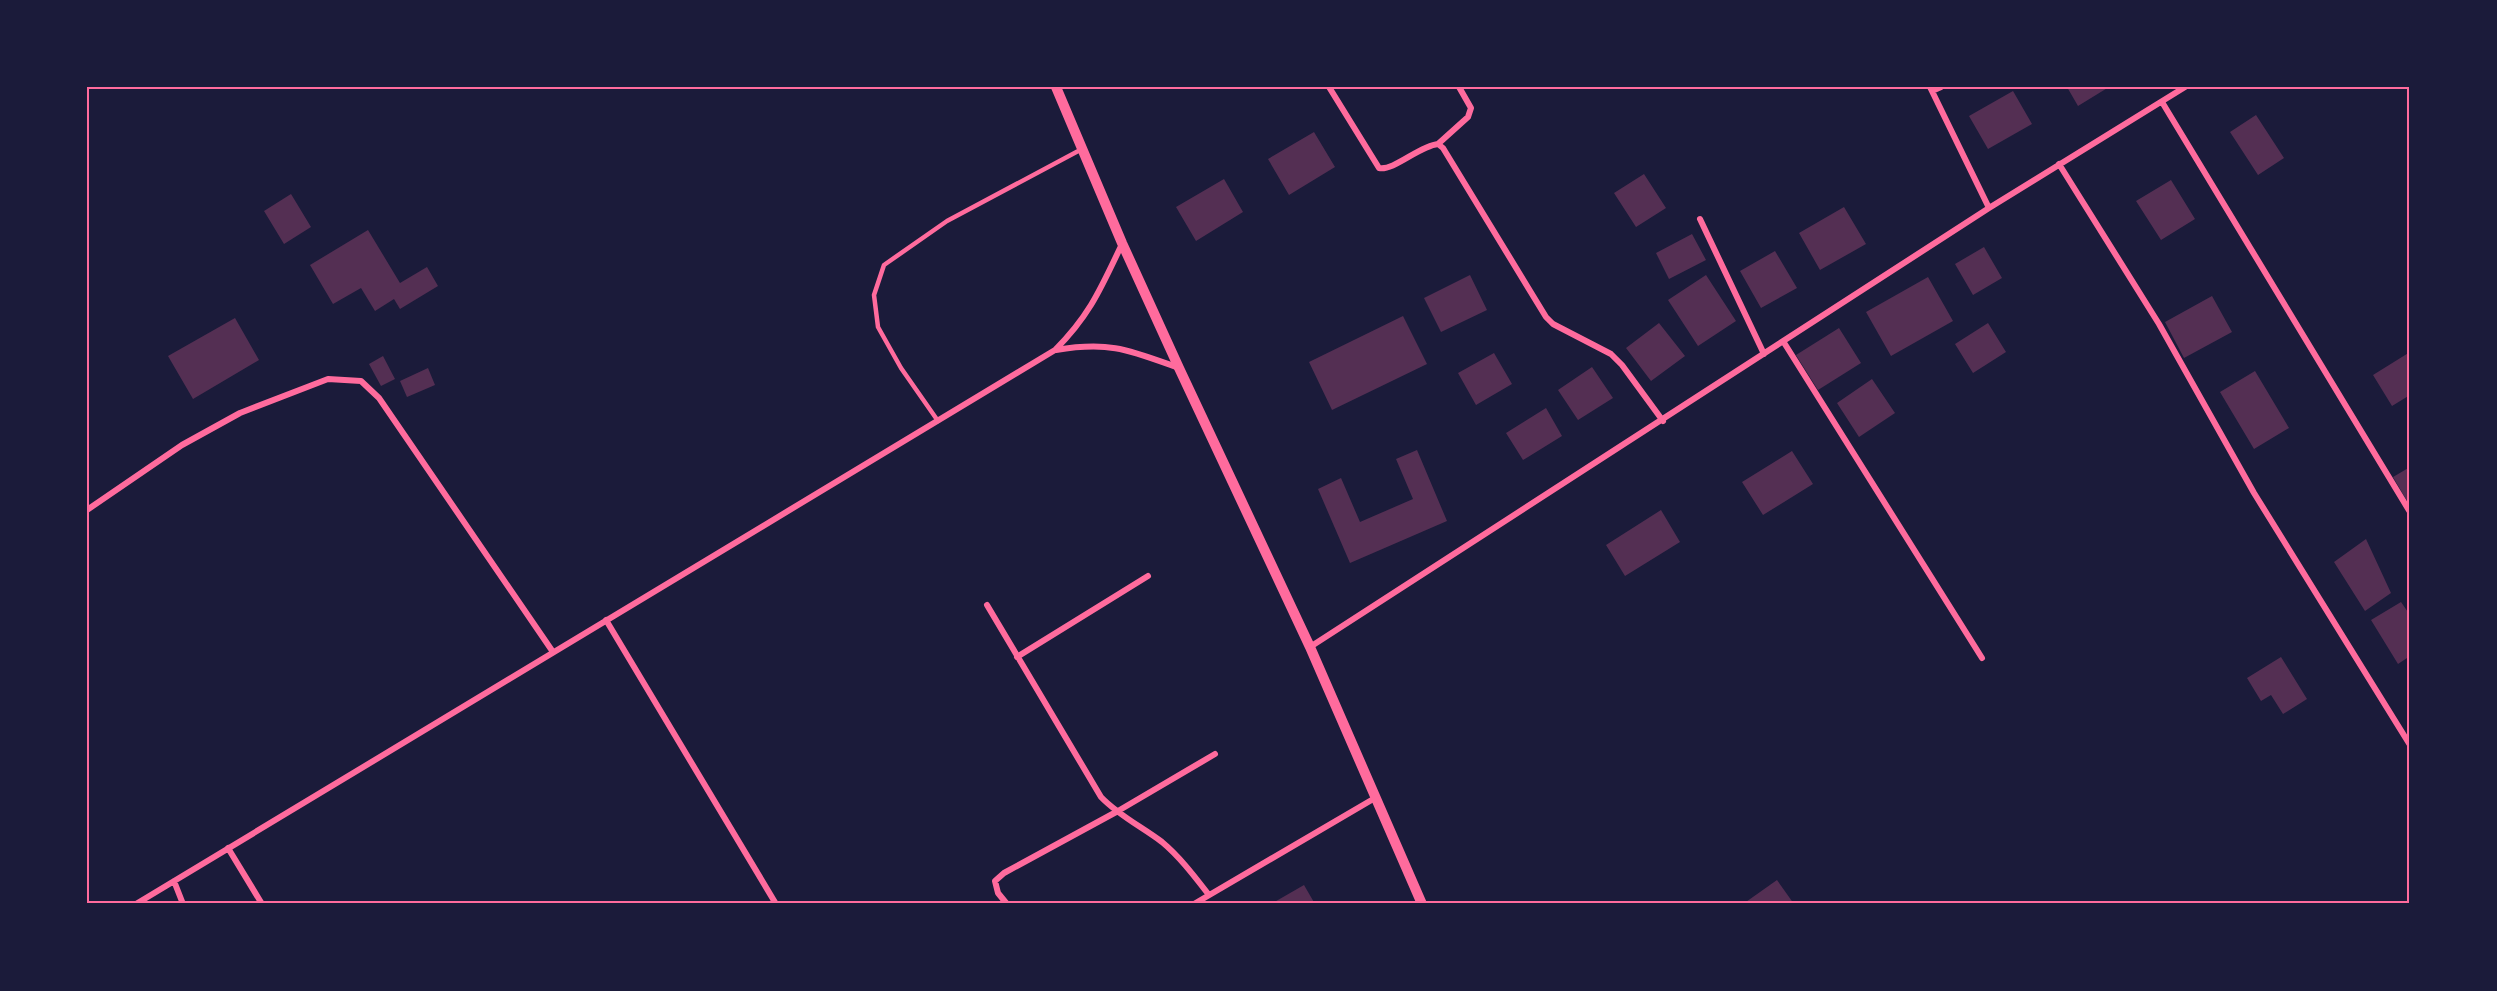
<svg xmlns="http://www.w3.org/2000/svg" width="2497" height="991" font-family="Arial,sans-serif">
<style>
.building{fill:#542f53}
.lines{fill:none;stroke-linecap:round;stroke-linejoin:round}
.service{stroke:#ff6b9d;stroke-width:4.5}
.minor{stroke:#ff6b9d;stroke-width:6}
.tertiary{stroke:#ff6b9d;stroke-width:10}
.neatline{fill:none;stroke:#ff6b9d;stroke-width:2}
</style>
<rect width="100%" height="100%" fill="#1b1b3a"/>
<path class="building" d="M2067,87H2109L2078,106Z
M2013,91L2032,124L1988,149L1969,116Z
M2256,115L2284,158L2258,175L2230,132Z
M1314,132L1335,167L1289,195L1268,159Z
M1644,174L1666,208L1636,227L1614,193Z
M1224,179L1243,212L1196,241L1176,207Z
M2171,180L2195,219L2161,240L2136,201Z
M291,194L311,227L284,244L264,211Z
M1844,207L1866,244L1820,270L1799,233Z
M368,230L400,283L427,267L438,286L400,309L394,299L375,311L361,288L333,304L310,265Z
M1692,234L1706,260L1669,279L1656,253Z
M1984,247L2002,278L1973,295L1955,264Z
M1775,251L1797,288L1761,308L1740,271Z
M1470,275L1487,310L1441,332L1424,298Z
M1706,275L1736,321L1698,346L1668,300Z
M1928,277L1953,321L1891,356L1866,312Z
M2212,296L2232,332L2184,358L2165,322Z
M1403,316L1427,364L1332,410L1309,362Z
M235,318L259,360L193,399L168,356Z
M1659,323L1685,356L1651,381L1626,348Z
M1988,323L2006,352L1973,373L1955,344Z
M1839,328L1861,363L1818,390L1796,355Z
M2410,352V395L2392,406L2373,375Z
M1494,353L1512,384L1476,405L1458,373Z
M383,356L395,379L381,386L369,364Z
M1592,367L1613,398L1578,420L1558,390Z
M428,368L435,385L407,397L400,381Z
M2255,371L2289,428L2254,449L2220,392Z
M1872,379L1895,413L1859,437L1837,403Z
M1546,408L1562,436L1523,460L1506,433Z
M1417,450L1447,521L1350,563L1318,489L1341,478L1360,522L1413,499L1396,459Z
M1792,451L1813,484L1763,515L1742,482Z
M2410,467V506L2393,477Z
M1661,510L1680,542L1625,576L1606,545Z
M2366,539L2391,593L2365,611L2334,562Z
M2401,602L2410,615V656L2398,664L2371,620Z
M2281,657L2307,699L2283,714L2271,695L2261,701L2247,678Z
M1777,880L1794,904H1743Z
M1304,885L1315,904H1271Z"/>
<g class="lines">
<path class="service" d="M938,421L901,368L878,327L874,295L884,265L947,221L1082,149"/>
<path class="minor" d="M1329,87L1379,168C1394,171 1419,146 1438,144L1443,148L1546,317L1553,324L1611,354L1622,365L1663,421
M1930,87L1989,208
M1932,91L1941,87
M2162,102L2410,512
M1438,144L1468,117L1471,108L1459,87
M2059,164L2159,324L2254,493L2410,745
M1700,219L1764,354
M1783,341L1982,658
M1056,350C1110,341 1129,350 1179,368
M87,510L182,445L240,413L328,379L361,381L379,398L553,652
M987,605L1101,797C1118,815 1142,827 1162,842C1180,857 1195,877 1209,895
M606,620L776,904
M1310,647L1989,208L2185,87
M1017,657L1148,576
M228,848L262,904
M174,881L183,904
M136,904L1055,350C1090,315 1101,288 1122,244
M1007,904L998,893L995,881L1004,873L1118,811L1215,754
M1194,904L1375,798"/>
<path class="tertiary" d="M1056,87L1122,243L1179,368L1310,647L1422,904"/>
</g>
<rect width="2497" height="991" fill="none" stroke="#1b1b3a" stroke-width="177"/>
<rect x="88" y="88" width="2320" height="814" class="neatline"/>
</svg>
